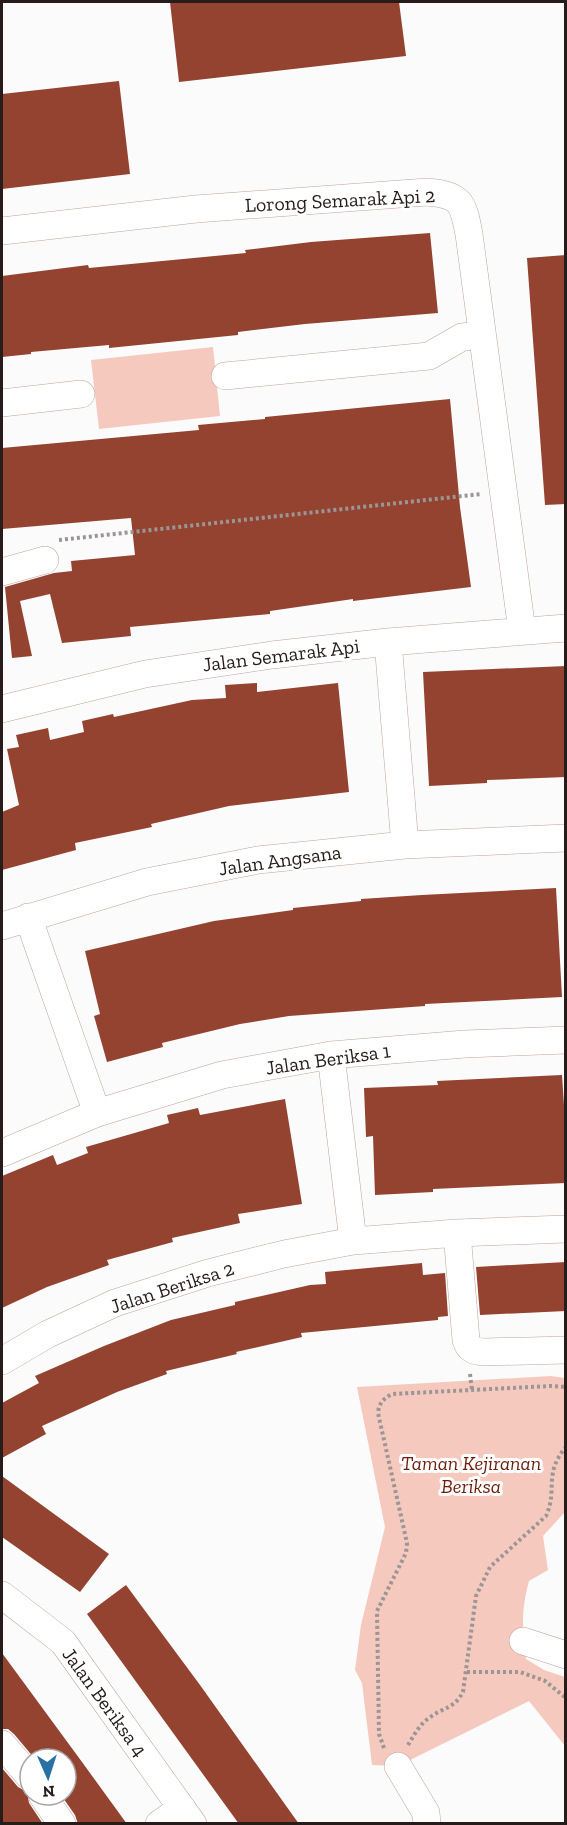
<svg xmlns="http://www.w3.org/2000/svg" width="567" height="1825" font-family="'Zilla Slab',serif">
<style>
.green{fill:#f5c9be}
.building{fill:#934330}
.lines{fill:none;stroke-linecap:round;stroke-linejoin:round}
.minor-casing{stroke:#bfa39c;stroke-width:28}
.path{stroke:#9b9695;stroke-width:4;stroke-dasharray:3 3;stroke-linecap:butt}
.minor{stroke:#fff;stroke-width:27}
.labels{text-anchor:middle;stroke-width:6;stroke-linejoin:round;paint-order:stroke}
.street-label{font-size:20px;fill:#271c19;stroke:#fff}
.park-label{font-size:20px;font-style:italic;fill:#6c1e0b;stroke:#fff}
</style>
<rect width="100%" height="100%" fill="#fbfbfb"/>
<path class="green" d="M213,347L220,416L99,429L91,360Z
M551,1376L565,1378V1512L543,1536L548,1570L529,1581C521,1610 522,1630 526,1659L544,1670L565,1677V1746L529,1701L398,1766L372,1765L362,1683L355,1670L361,1625L385,1527L357,1387Z"/>
<path class="building" d="M170,2H399L406,56L179,82Z
M119,81L130,174L2,189V94Z
M430,233L438,313L305,324L238,332V335L109,348V345L31,352V354L2,357V276L88,265L89,268L246,253L245,250L311,242Z
M566,255V504L545,505L527,258Z
M450,399L460,507L471,587L353,601V599L270,611V614L130,627L131,636L62,643L50,594L20,601L32,656L12,658L5,587L54,573L72,571L71,561L135,555L131,518L2,529V448L199,430L198,425L265,419V417Z
M566,666V777L487,780V783L429,786L423,672Z
M257,683V692L338,683L349,792L229,806L151,824L152,827L75,843L76,850L2,870V812L19,805L7,749L19,747L16,735L48,728L50,740L84,732L82,721L113,714L114,717L192,700L226,698L225,685Z
M556,888L562,997L425,1004V1006L289,1016L240,1024L162,1043L163,1047L107,1062L94,1016L100,1014L85,951L214,921L293,910V908L361,901V899L422,895Z
M562,1075L566,1135V1183L433,1189V1192L375,1195L373,1136L366,1137L364,1088L438,1085L437,1081Z
M285,1099L302,1204L238,1214L240,1223L172,1238L173,1242L107,1260L109,1265L47,1287L2,1308V1176L53,1155L57,1165L88,1153L86,1147L169,1123L167,1115L198,1108L200,1115Z
M566,1262V1311L480,1315L476,1267Z
M422,1263L423,1275L445,1273L448,1316L438,1317V1320L301,1333L302,1337L236,1352L237,1354L166,1371L167,1374L117,1392L42,1426L46,1434L2,1458V1403L39,1383L35,1376L104,1346L171,1320L235,1305V1302L310,1285L326,1284L325,1272Z
M2,1476L109,1554L80,1592L2,1537Z
M126,1585L200,1685L299,1824H239L87,1614Z
M2,1653L82,1762L127,1824H78L75,1815L61,1795H66V1759H35L14,1734L8,1729H2Z
M2,1768L18,1787L27,1792L29,1803L43,1824H2Z"/>
<g class="lines">
<g class="minor-casing">
<path id="minor" d="M2,231L196,209L427,192C461,195 463,202 469,234L522,631
M225,376L429,356L462,337L481,335
M2,403L81,394
M2,572L45,560
M388,642L405,845
M2,709L145,674L272,655L388,642L566,628
M28,917L97,1113
M2,926L147,882L258,860L405,845L566,838
M331,1055L353,1241
M2,1153L97,1113L222,1075L331,1055L465,1044L566,1040
M457,1233L466,1340C469,1350 474,1351 484,1352L566,1350
M2,1361L48,1334L115,1303L208,1273L284,1254L353,1241L457,1233L566,1229
M2,1595L63,1642L193,1824
M523,1641L566,1655
M2,1744L30,1777
M398,1766L426,1813L427,1824
M42,1795L62,1824
M159,1824L182,1808"/>
</g>
<path class="path" d="M59,540L481,494
M470,1374L472,1390
M467,1672H520L545,1681L566,1698
M408,1745C414,1735 420,1724 429,1718C443,1707 454,1709 463,1692L476,1596L490,1567L546,1516C558,1490 543,1474 566,1447
M384,1748L379,1734L377,1611L406,1553L407,1543L378,1413C379,1403 383,1399 392,1394L551,1386L566,1387"/>
<use href="#minor" class="minor"/>
</g>
<g class="labels">
<g class="street-label">
<text transform="translate(340 200) rotate(-3)" y="7">Lorong Semarak Api 2</text>
<text transform="translate(281 655) rotate(-7)" y="7">Jalan Semarak Api</text>
<text transform="translate(280 860) rotate(-8)" y="7">Jalan Angsana</text>
<text transform="translate(328 1059) rotate(-8)" y="7">Jalan Beriksa 1</text>
<text transform="translate(172 1287) rotate(-18)" y="7">Jalan Beriksa 2</text>
<text transform="translate(105 1702) rotate(54)" y="7">Jalan Beriksa 4</text>
</g>
<g class="park-label">
<text x="471" y="1470">Taman Kejiranan<tspan x="471" dy="23">Beriksa</tspan></text>
</g>
</g>
<rect width="567" height="1825" fill="none" stroke="#271c19" stroke-width="6"/>
<g transform="translate(48 1777) rotate(177)"><circle r="28" fill="#ffffff" stroke="#a9a4a3" stroke-width="1.5"/>
<path d="M0-4.5L10 22L0 15L-10 22Z" fill="#2970a4"/>
<text y="-9" font-size="16" font-weight="bold" text-anchor="middle" fill="#271c19">N</text>
</g>
</svg>
